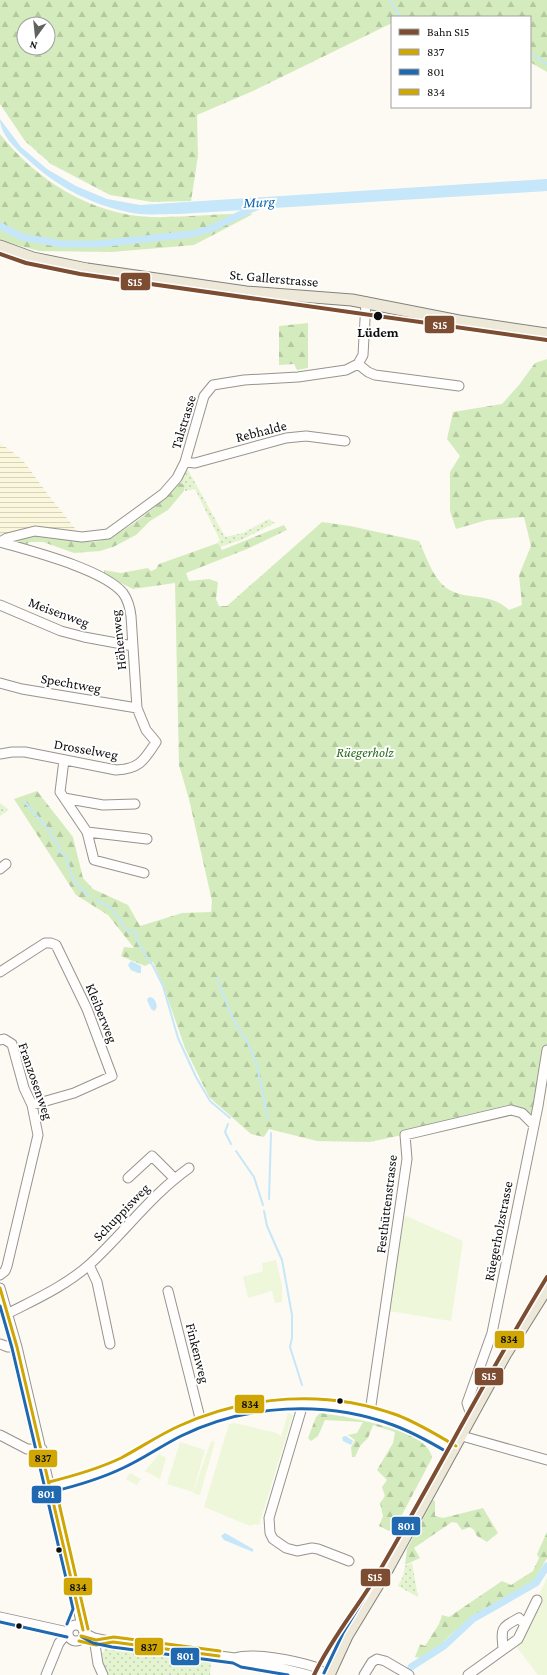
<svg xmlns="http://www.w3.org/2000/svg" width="547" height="1675" font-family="'Crimson Pro',serif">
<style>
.farmland{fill:url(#farmland-rules)}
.grass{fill:url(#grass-dots)}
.forest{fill:url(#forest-firs);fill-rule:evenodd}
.pitch{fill:#eff7da}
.water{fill:#c6e6f9}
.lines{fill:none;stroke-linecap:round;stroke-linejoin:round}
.stream{stroke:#c6e6f9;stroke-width:2}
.canal{stroke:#c6e6f9;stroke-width:7}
.minor-casing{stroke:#959491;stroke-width:11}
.major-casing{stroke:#82827e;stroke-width:13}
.minor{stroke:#fffefd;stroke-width:9}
.major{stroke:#ede8d8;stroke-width:11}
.bus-1-casing{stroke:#fff;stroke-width:6}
.bus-2-casing{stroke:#fff;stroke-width:6}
.bus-3-casing{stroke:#fff;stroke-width:6}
.bus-1{stroke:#cfa603;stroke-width:3}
.bus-2{stroke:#2069b0;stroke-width:3}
.bus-3{stroke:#cfa603;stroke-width:3}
.rail-1-casing{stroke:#fff;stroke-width:7}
.rail-1{stroke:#7d4d31;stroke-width:4}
.stop-dot{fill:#0e0e0e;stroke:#fff;stroke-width:1.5}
.labels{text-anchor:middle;stroke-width:4;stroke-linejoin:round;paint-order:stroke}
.street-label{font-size:14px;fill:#0e0e0e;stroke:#fff}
.stop-label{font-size:14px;font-weight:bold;fill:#0e0e0e;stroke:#fff}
.park-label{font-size:14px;font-style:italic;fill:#286d18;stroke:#fff}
.water-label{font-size:15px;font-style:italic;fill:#0b64ad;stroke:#fff}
.line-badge{stroke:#fff;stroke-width:1.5}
.badge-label{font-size:11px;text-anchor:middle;font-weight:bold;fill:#fff}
.pale-badge-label{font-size:11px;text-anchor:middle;font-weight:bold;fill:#111}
</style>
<defs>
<pattern id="farmland-rules" width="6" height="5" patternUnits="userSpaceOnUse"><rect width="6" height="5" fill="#faf7dd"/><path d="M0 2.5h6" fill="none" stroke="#d5d3bc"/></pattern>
<pattern id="grass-dots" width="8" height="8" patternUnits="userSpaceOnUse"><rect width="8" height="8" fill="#e4f3d0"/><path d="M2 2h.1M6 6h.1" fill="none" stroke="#c2cfb1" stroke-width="1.8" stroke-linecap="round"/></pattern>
<pattern id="forest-firs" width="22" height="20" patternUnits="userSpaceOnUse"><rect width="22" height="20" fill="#d4ecbd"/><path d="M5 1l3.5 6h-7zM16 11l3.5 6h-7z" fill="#b5c9a1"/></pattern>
</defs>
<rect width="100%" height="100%" fill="#fcfaf2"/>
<path class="farmland" d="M0,443L18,456L25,463L46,492L82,537L0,542Z"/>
<path class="grass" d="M188,470L225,537L243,533L269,519L275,523L241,540L220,547L218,542L220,540L195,489L185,491V485L180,483L184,474Z
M0,803L9,810L0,816Z
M412,1563L418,1597L398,1586L403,1576L405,1566Z
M123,1647L177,1653L208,1660L211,1662L210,1675H108C104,1666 98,1656 106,1648Z"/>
<path class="forest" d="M0,0H547V72L530,62V17H392V23L253,91L197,115L198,156L191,201L152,202L110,195L51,164L25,141L0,104ZM24,24H48V48H24Z
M0,134C35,179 90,214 149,217C184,218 218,213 253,214L194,245L112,252L39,251L2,241L0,239Z
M308,323V368L297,370L294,364L279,365V326Z
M547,359V1050L534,1125L516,1110L370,1142L317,1141L269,1129L264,1137L251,1134L209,1097L185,1048L163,985L153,962L145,966L121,956L124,947L134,948L108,915L76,895L14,799L37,791L73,837L83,878L93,889L128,905L140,926L182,913L211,912L212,901L189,799L179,765L175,583L133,589L104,575V570L121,573L148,568L151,571L156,569L159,564L218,543L222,550L284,525L287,530L247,549L186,573L189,581L209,579L218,582L216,599L219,606H227L322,522L350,526L419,541C426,556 432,576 445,587C465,602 490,591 509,610L522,605L519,575L531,546L524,517L487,520L456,529L450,511V472L460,456L447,439L453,412L502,404L519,385L535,363Z
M180,483L185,485L184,491L168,510L150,521L136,535L113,547L100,551L74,553L43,542H29L25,547L7,542C16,540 28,535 37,535C55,536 74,542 92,542C116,542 164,501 180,483Z
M320,1413C343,1416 431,1430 432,1458L395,1528L389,1531L379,1526L383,1516L380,1503L385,1496L382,1487L387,1480L377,1470L393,1443L395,1432L373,1425L368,1438L360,1446L355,1457H352L351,1447L355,1440L348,1435L357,1433L363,1422L325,1420L318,1436L311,1441L308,1438L316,1417Z
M433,1500L435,1501V1516L443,1518L483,1508L498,1533L487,1542L477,1536L474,1530L470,1527L462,1530L457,1523L452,1522L414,1548L420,1558L405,1565L407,1549Z
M547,1532V1558L534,1581L471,1618L448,1637L437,1649L421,1658L415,1657L420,1644L425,1646L439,1624L442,1615L449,1617L502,1581L511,1585L533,1571L539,1558L537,1554Z"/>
<path class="pitch" d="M406,1216L463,1241L451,1321L389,1311L402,1218Z
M276,1260L282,1285V1302L275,1303L272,1291L248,1298L243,1277L263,1271L262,1263Z
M288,1413L293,1415L259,1525L255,1524L250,1526L204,1507L229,1424L234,1423L277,1433L281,1437Z
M211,1441L215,1442L200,1495L193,1493Z
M180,1442L205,1450L193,1492L167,1484Z
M159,1454L166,1458L160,1479L145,1471Z
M130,1473L141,1479L137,1485L126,1479Z
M547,1578V1675H538L515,1645Z"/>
<path class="water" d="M0,119L21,147L47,169L76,186L107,199L140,205L547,179V191L179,214C166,214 152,215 139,214C96,208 57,187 26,158C15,148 0,134 0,119Z
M131,961L141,966V973H138L131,970L128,965Z
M149,997C155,997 158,1005 156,1009L154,1011L151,1009L147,1000Z
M346,1436L353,1441L351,1445L343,1441L342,1437Z
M225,1533L253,1549V1552L224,1540L221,1536Z"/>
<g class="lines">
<path class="stream" d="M390,0L400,17
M530,53L547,64
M25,802L50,832L52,839L58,843L60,852L67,857C70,878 75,883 90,897
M96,900L111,908L115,915L120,918C123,928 125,929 136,933L138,943L153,966L163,986L178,1038L196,1077L210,1101L230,1118
M217,978L233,1020L247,1041L256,1062L268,1118
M228,1124L225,1132L231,1144
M236,1151L254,1177L263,1205
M269,1199L271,1133
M264,1211L267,1226L282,1260L292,1315V1338L290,1347L302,1385"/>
<path class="canal" d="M0,226L22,237L62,244H98L192,234L210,229L258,206
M411,1667L444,1646L473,1619L536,1583L547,1566"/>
<g class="minor-casing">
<path id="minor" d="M358,364L368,372L375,375L459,386
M185,462L195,463L286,438L306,436L345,441
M0,542L7,538L35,531L82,537L108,534L163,494L177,478L185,462L204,396L213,385L244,380L298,377L346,370L358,364L363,355L366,302
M0,605L61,631L84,637L133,646
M0,683L22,689L137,708
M0,754L12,752H25L116,770C140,769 144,760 156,742L146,730L137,708L131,616C130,608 128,600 123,593C103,569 31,551 0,542
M64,760L60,792L87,832L94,860L144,873
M64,798L103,805L135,804
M87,832L147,839
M0,869L6,864
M0,972L45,943H51L56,945L87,1009L112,1076L74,1093L32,1105
M0,1040L4,1039L12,1044L24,1088L32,1105L38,1135L7,1266L5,1271L0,1275
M128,1178L152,1156L174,1178
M89,1265L97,1282L110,1344
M0,1288L17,1347L83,1630
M168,1291L201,1422
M9,1313C36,1299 67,1285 90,1264C124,1233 151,1195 189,1168
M0,1344L8,1347H17
M303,1404L269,1518L270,1533L273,1539L286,1548L297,1551L312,1548L318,1549L349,1561
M474,1411L469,1409L467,1403L492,1333L538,1106L547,1050
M370,1412L407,1159L405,1135L511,1110L522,1113L534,1125
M0,1435L27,1449H42
M462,1436L547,1460
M50,1487C75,1481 99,1474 122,1463C142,1453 160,1441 180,1431C245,1400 327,1393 395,1420C416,1428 434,1439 454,1450
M0,1617L68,1632L59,1643L46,1675
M68 1633a8 8 0 1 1 16 0a8 8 0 1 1-16 0Z
M84,1633L94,1638L113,1642L235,1658L242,1662L277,1667L309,1675
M94,1638L98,1664L103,1675
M503,1648C501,1627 501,1628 519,1618L525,1625
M235,1658C254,1652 296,1661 315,1667C319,1669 322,1672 325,1675
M364,1675L372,1662L377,1659L385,1661L409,1675
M468,1675L518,1639L537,1600"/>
</g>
<g class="major-casing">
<path id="major" d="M0,246L33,258L87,269L246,292L352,300L459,321L547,334
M329,1675L347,1636L387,1570L505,1355L547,1288"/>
</g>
<use href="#minor" class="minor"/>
<use href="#major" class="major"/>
<g class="bus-1-casing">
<path id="bus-1" d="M0,1288L17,1347L83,1630
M79,1641L96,1645L113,1642L219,1656"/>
</g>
<g class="bus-2-casing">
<path id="bus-2" d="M0,1306L12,1348L69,1591L73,1609L67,1624
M51,1492C76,1486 100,1479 123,1468C143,1459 161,1446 181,1436C247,1404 325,1400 393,1425C412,1432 430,1442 447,1452L383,1567L343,1633L324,1673
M0,1622L67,1637
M82,1637L93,1643L112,1647L233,1663L241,1667L288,1675"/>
</g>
<g class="bus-3-casing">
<path id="bus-3" d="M450,1448L501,1353L543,1285
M49,1482C73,1476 98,1469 121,1458C140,1448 159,1435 179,1426C248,1395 326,1389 397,1415C418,1423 437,1435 456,1446
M55,1486L88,1629
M81,1636L96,1640L114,1637L220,1651"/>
</g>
<use href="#bus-1" class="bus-1"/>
<use href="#bus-2" class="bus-2"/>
<use href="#bus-3" class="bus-3"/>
<g class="rail-1-casing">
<path id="rail-1" d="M0,254L26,263L80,274L547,340
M314,1675C332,1637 359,1606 380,1570C437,1473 488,1373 547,1277"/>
</g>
<use href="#rail-1" class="rail-1"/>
</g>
<g class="stop-dot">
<circle cx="378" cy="316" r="5"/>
<circle cx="340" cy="1401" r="3.5"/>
<circle cx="59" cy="1550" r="3.5"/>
<circle cx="19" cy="1626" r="3.5"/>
</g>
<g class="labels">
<g class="street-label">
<text transform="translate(274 278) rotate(5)" y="5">St. Gallerstrasse</text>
<text transform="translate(183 422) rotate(-73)" y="5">Talstrasse</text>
<text transform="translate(261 431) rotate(-14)" y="5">Rebhalde</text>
<text transform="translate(59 612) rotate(20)" y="5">Meisenweg</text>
<text transform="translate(118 640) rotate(-96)" y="5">Höhenweg</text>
<text transform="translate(71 683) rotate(10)" y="5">Spechtweg</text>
<text transform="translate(86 749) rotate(10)" y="5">Drosselweg</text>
<text transform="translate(102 1013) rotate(68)" y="5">Kleiberweg</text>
<text transform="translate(36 1081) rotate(71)" y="5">Franzosenweg</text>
<text transform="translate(386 1204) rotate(-83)" y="5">Festhüttenstrasse</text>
<text transform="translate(121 1212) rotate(-46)" y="5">Schuppisweg</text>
<text transform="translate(498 1231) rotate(-79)" y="5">Rüegerholzstrasse</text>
<text transform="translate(198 1353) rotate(76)" y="5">Finkenweg</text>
</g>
<g class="stop-label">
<text x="378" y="337">Lüdem</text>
</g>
<g class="park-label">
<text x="365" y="757">Rüegerholz</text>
</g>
<g class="water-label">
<text transform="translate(259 202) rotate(-3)" y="5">Murg</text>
</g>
</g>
<g class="line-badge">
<rect x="120" y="272" width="31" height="19" rx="4" fill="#7d4d31"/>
<rect x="424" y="315" width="31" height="19" rx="4" fill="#7d4d31"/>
<rect x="494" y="1330" width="31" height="19" rx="4" fill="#cfa603"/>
<rect x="474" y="1367" width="30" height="19" rx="4" fill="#7d4d31"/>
<rect x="234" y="1394" width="31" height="20" rx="4" fill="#cfa603"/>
<rect x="28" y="1449" width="30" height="19" rx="4" fill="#cfa603"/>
<rect x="31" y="1485" width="31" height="19" rx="4" fill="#2069b0"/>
<rect x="391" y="1516" width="30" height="20" rx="4" fill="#2069b0"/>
<rect x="360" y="1568" width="31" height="19" rx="4" fill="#7d4d31"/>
<rect x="63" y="1577" width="30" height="19" rx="4" fill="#cfa603"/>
<rect x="134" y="1637" width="30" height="19" rx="4" fill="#cfa603"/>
<rect x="170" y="1647" width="30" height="19" rx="4" fill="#2069b0"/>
</g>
<g class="badge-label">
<text x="135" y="286">S15</text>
<text x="440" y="329">S15</text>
<text x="489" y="1380">S15</text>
<text x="46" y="1498">801</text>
<text x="406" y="1530">801</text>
<text x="375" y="1581">S15</text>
<text x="185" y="1660">801</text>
</g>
<g class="pale-badge-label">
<text x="509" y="1343">834</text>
<text x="250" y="1408">834</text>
<text x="43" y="1462">837</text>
<text x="78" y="1591">834</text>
<text x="149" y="1651">837</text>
</g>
<rect x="391" y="16" width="140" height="92" fill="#ffffff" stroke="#9f9f9f"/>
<rect x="399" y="29" width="20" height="6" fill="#7d4d31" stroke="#9f9f9f"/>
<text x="427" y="36" font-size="12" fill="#0e0e0e">Bahn S15</text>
<rect x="399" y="49" width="20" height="6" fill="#cfa603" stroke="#9f9f9f"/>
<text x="427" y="56" font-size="12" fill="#0e0e0e">837</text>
<rect x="399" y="69" width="20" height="6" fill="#2069b0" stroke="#9f9f9f"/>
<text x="427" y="76" font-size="12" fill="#0e0e0e">801</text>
<rect x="399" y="89" width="20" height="6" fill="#cfa603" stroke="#9f9f9f"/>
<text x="427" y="96" font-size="12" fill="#0e0e0e">834</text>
<g transform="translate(36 36) rotate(195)"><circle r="19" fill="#ffffff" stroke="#9f9f9f"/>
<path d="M0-3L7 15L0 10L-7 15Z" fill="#61615e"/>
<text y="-6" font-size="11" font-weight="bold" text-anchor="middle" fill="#0e0e0e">N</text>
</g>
</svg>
